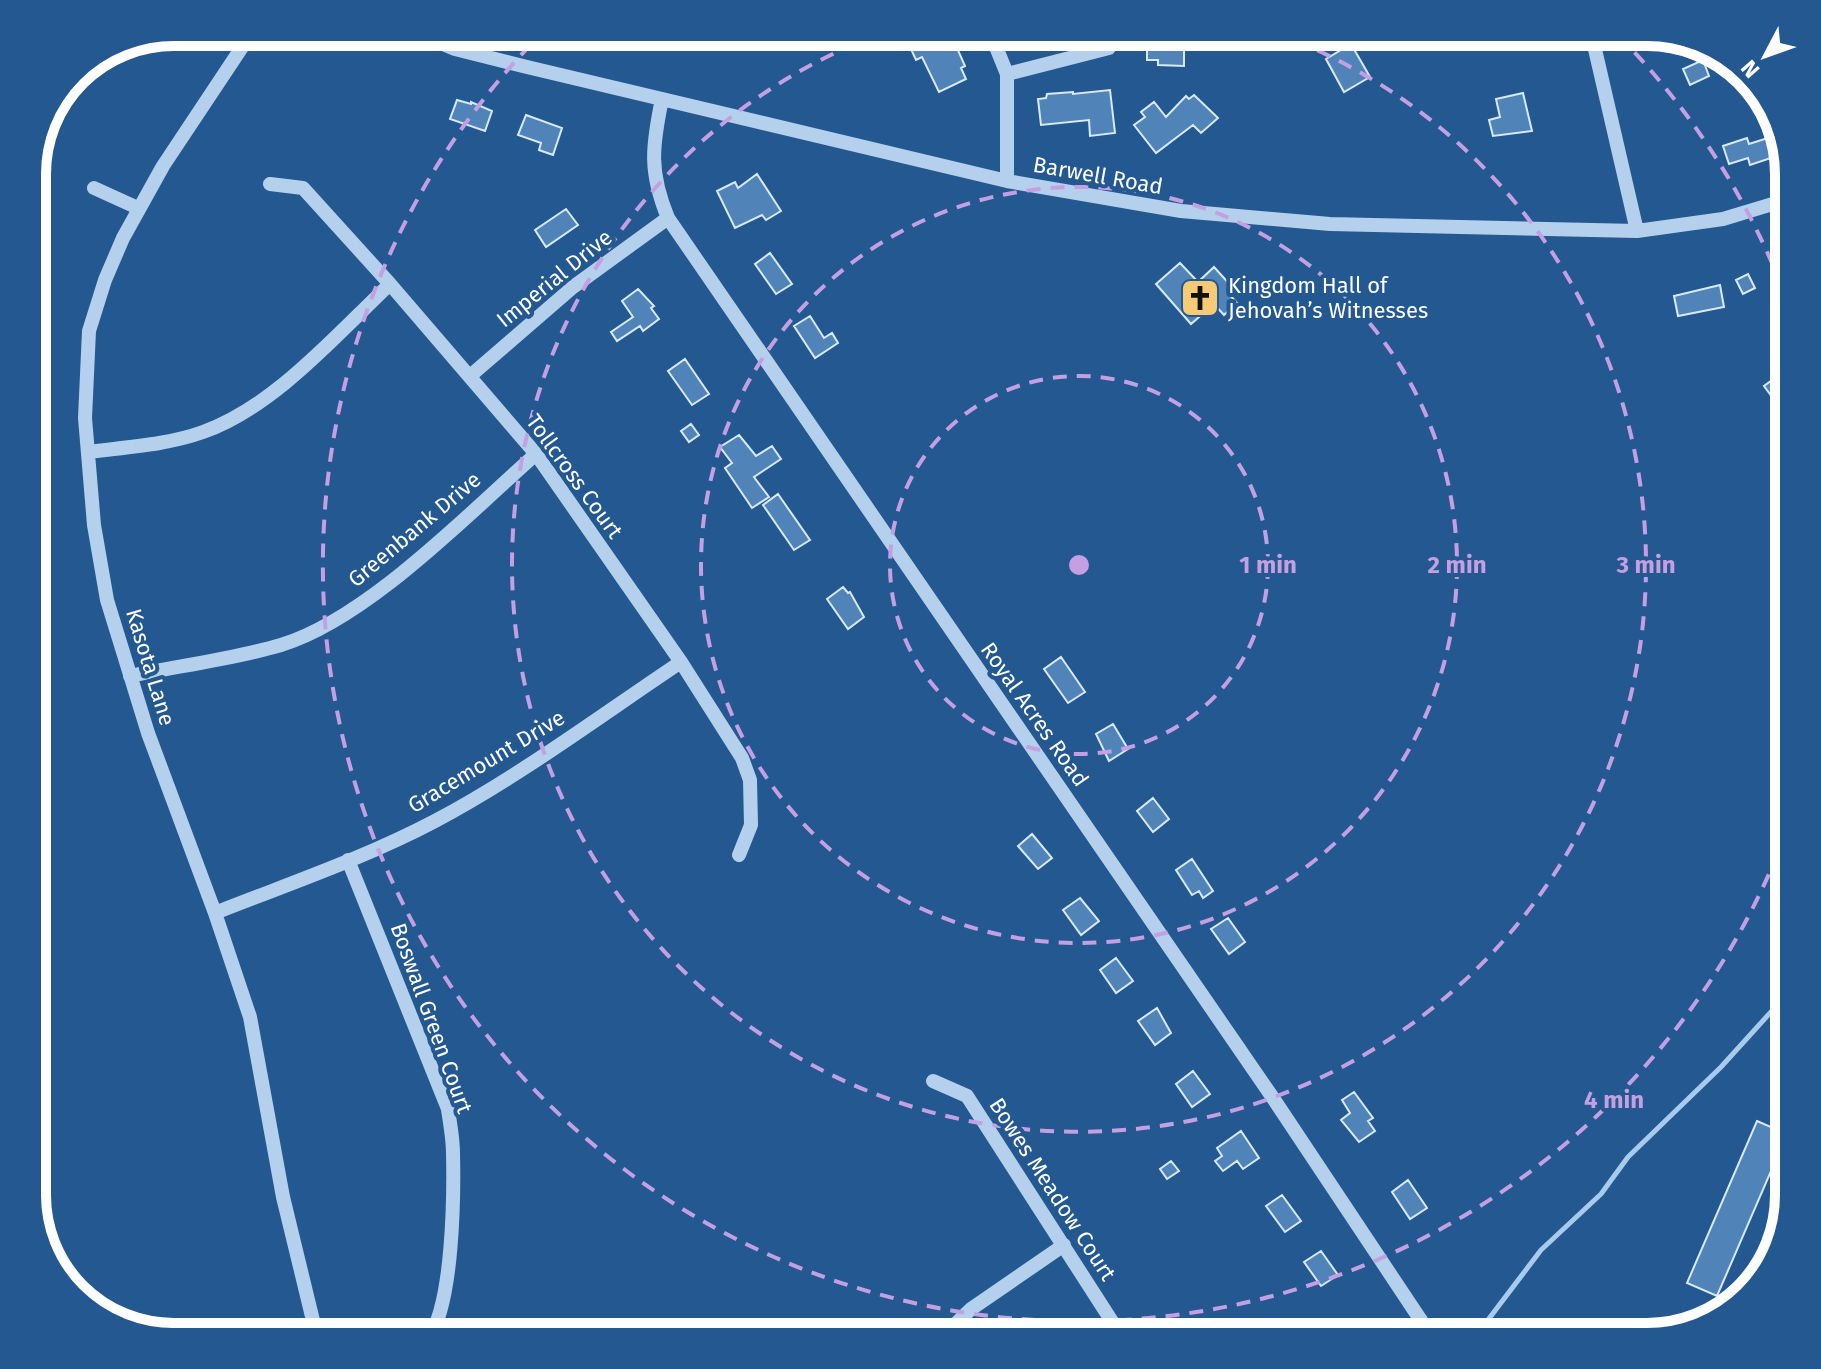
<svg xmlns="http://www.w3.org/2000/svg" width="1821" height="1369" font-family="'Fira Sans',sans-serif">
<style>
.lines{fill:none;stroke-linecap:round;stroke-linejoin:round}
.stream{stroke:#a8cbed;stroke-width:5}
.building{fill:#5084b8;stroke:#d9e9f9;stroke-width:2}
.minor{stroke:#b4d0ec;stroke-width:14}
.ring{fill:none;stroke:#c4a0e2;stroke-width:4;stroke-dasharray:14 10}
.labels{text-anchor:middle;stroke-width:8;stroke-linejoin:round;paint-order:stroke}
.street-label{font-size:22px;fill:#fff;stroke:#235890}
.poi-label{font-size:22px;fill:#fff;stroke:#235890;text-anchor:start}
.rim{fill:none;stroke:#fff;stroke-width:10}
.centre{fill:#c4a0e2;stroke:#235890;stroke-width:4}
.ring-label{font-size:24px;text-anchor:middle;font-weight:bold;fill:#c4a0e2;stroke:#235890;stroke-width:8;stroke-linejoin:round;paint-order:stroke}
</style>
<rect width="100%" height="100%" fill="#235890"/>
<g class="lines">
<path class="stream" d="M1475,1337L1541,1250L1601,1194L1628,1157L1721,1067L1789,992"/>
</g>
<path class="building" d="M903,32H950L965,66L961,68L966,79L939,92L922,57L916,60Z
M1147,44H1184V66L1158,65V60H1147Z
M1351,44L1370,77L1344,92L1326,59Z
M1703,60L1709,76L1690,85L1683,69Z
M1110,90L1115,133L1090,136L1089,120L1041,125L1038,99L1046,98L1047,94L1073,92V94Z
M1523,93L1532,131L1493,136L1489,120L1500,117L1496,99Z
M1194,95L1218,118L1201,133L1193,125L1156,153L1134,125L1145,117L1141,112L1154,102L1166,117L1186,96L1189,99Z
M457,100L471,104V102L492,111L485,131L450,119Z
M526,115L562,128L553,155L539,150L541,143L518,135Z
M1774,136L1780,155L1750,165L1748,158L1729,164L1723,146L1747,138L1749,144Z
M757,174L781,211L766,220L762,215L735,228L717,191L735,182L738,188Z
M566,209L578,225L546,247L535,230Z
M770,253L792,284L776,294L755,264Z
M1180,263L1198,282L1214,267L1233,288L1228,293L1237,303L1224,315L1214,304L1191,324L1156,284Z
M1748,274L1755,288L1743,294L1736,280Z
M1720,285L1724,307L1678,316L1674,296Z
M638,289L654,306L651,308L659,319L643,331L640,326L617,341L611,332L633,317L622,301Z
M810,316L824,338L832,333L838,343L815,358L794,326Z
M685,359L709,394L692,405L668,371Z
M1779,375L1789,391L1775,401L1764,386Z
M691,424L699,435L689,442L681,431Z
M739,435L756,456L772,446L781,459L754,477L769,497L752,508L725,468L732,463L720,447Z
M778,494L810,540L794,550L763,505Z
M843,587L848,593L850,592L864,617L848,629L827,599Z
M1061,657L1085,692L1068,703L1044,669Z
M1113,724L1128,749L1109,761L1096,734Z
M1153,798L1169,819L1153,832L1137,811Z
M1032,834L1052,858L1038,869L1018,846Z
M1192,859L1213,891L1203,898L1199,891L1192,895L1176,870Z
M1080,898L1099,921L1081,935L1063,910Z
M1228,918L1245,942L1229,954L1211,929Z
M1116,958L1133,981L1116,993L1100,970Z
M1157,1008L1171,1033L1155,1045L1138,1021Z
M1193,1071L1210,1094L1192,1107L1176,1084Z
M1354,1092L1373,1118L1368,1121L1375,1131L1359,1142L1341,1120L1350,1113L1342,1100Z
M1757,1121L1787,1134L1717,1296L1687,1283Z
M1241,1131L1259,1158L1243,1169L1237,1161L1223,1171L1215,1161L1222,1156L1217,1148Z
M1171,1161L1179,1171L1167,1179L1160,1169Z
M1408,1180L1427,1208L1410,1219L1392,1192Z
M1282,1195L1301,1221L1285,1232L1266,1206Z
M1321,1251L1338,1275L1321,1286L1304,1262Z
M1673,1316L1714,1319L1710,1323L1672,1331Z"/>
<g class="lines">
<path class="minor" d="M252,32L163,166L123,238L105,280L89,331L85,418L94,525L107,600L148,733L215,913L250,1017L283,1197L317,1337
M415,32L455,49L527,67L1007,181L1181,211L1330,224L1637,231L1723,219L1789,199
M990,32L1007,74V181
M1591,32L1637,231
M1007,74L1109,48
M662,99C652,147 649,172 668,218L1273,1098L1432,1337
M270,184L303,188L390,284L536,454L681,662L742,758L750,780L751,825L739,855
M94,188L138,208
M470,376L573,287L668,218
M88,452C126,447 167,445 203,432C274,407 336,335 390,284
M130,676C178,666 234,659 281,645C367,619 468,514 536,454
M348,860L448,1109C450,1124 453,1138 453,1153C454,1196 453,1303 429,1337
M215,913C288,884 365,858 435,821C520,776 600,716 681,662
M933,1081L967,1096L1122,1337
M942,1337L971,1309L1064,1245
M1391,1337L1421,1320"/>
</g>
<g class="ring">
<circle cx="1079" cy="565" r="189"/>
<circle cx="1079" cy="565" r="378"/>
<path d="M1273 32A567 567 0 1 1 885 32"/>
<path d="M1787 830A756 756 0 1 1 540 35M1618 35A756 756 0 0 1 1787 300"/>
</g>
<defs>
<g id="church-square" transform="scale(2)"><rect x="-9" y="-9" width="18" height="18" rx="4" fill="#f7cb76" stroke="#235890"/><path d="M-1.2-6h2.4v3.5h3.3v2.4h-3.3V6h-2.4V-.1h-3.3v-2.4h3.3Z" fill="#111"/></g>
</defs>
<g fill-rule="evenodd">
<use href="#church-square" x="1200" y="298"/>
</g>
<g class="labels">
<g class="street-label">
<text transform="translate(1098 175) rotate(10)" y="8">Barwell Road</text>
<text transform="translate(554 278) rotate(-39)" y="8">Imperial Drive</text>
<text transform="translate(575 476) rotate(54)" y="8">Tollcross Court</text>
<text transform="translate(414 529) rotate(-40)" y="8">Greenbank Drive</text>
<text transform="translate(151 667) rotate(73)" y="8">Kasota Lane</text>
<text transform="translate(1035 714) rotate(55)" y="8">Royal Acres Road</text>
<text transform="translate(486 761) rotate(-31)" y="8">Gracemount Drive</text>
<text transform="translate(432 1018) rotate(70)" y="8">Boswall Green Court</text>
<text transform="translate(1053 1189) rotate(57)" y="8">Bowes Meadow Court</text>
</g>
<g class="poi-label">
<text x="1228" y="293">Kingdom Hall of<tspan x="1228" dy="25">Jehovah’s Witnesses</tspan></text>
</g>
</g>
<path d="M0 0H1821V1369H0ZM174 46H1647A128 128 0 0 1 1775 174V1195A128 128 0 0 1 1647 1323H174A128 128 0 0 1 46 1195V174A128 128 0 0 1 174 46Z" fill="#235890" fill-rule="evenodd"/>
<path class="rim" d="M174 46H1647A128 128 0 0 1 1775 174V1195A128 128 0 0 1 1647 1323H174A128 128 0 0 1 46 1195V174A128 128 0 0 1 174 46Z"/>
<circle cx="1079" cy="565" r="12" class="centre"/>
<g class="ring-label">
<text x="1268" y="573">1 min</text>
<text x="1457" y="573">2 min</text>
<text x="1646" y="573">3 min</text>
<text x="1614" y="1108">4 min</text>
</g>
<g transform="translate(1765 56) rotate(229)" stroke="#235890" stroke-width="6" paint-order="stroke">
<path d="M0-6L14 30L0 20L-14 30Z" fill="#ffffff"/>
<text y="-12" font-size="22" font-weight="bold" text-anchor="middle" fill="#ffffff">N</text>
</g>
</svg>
